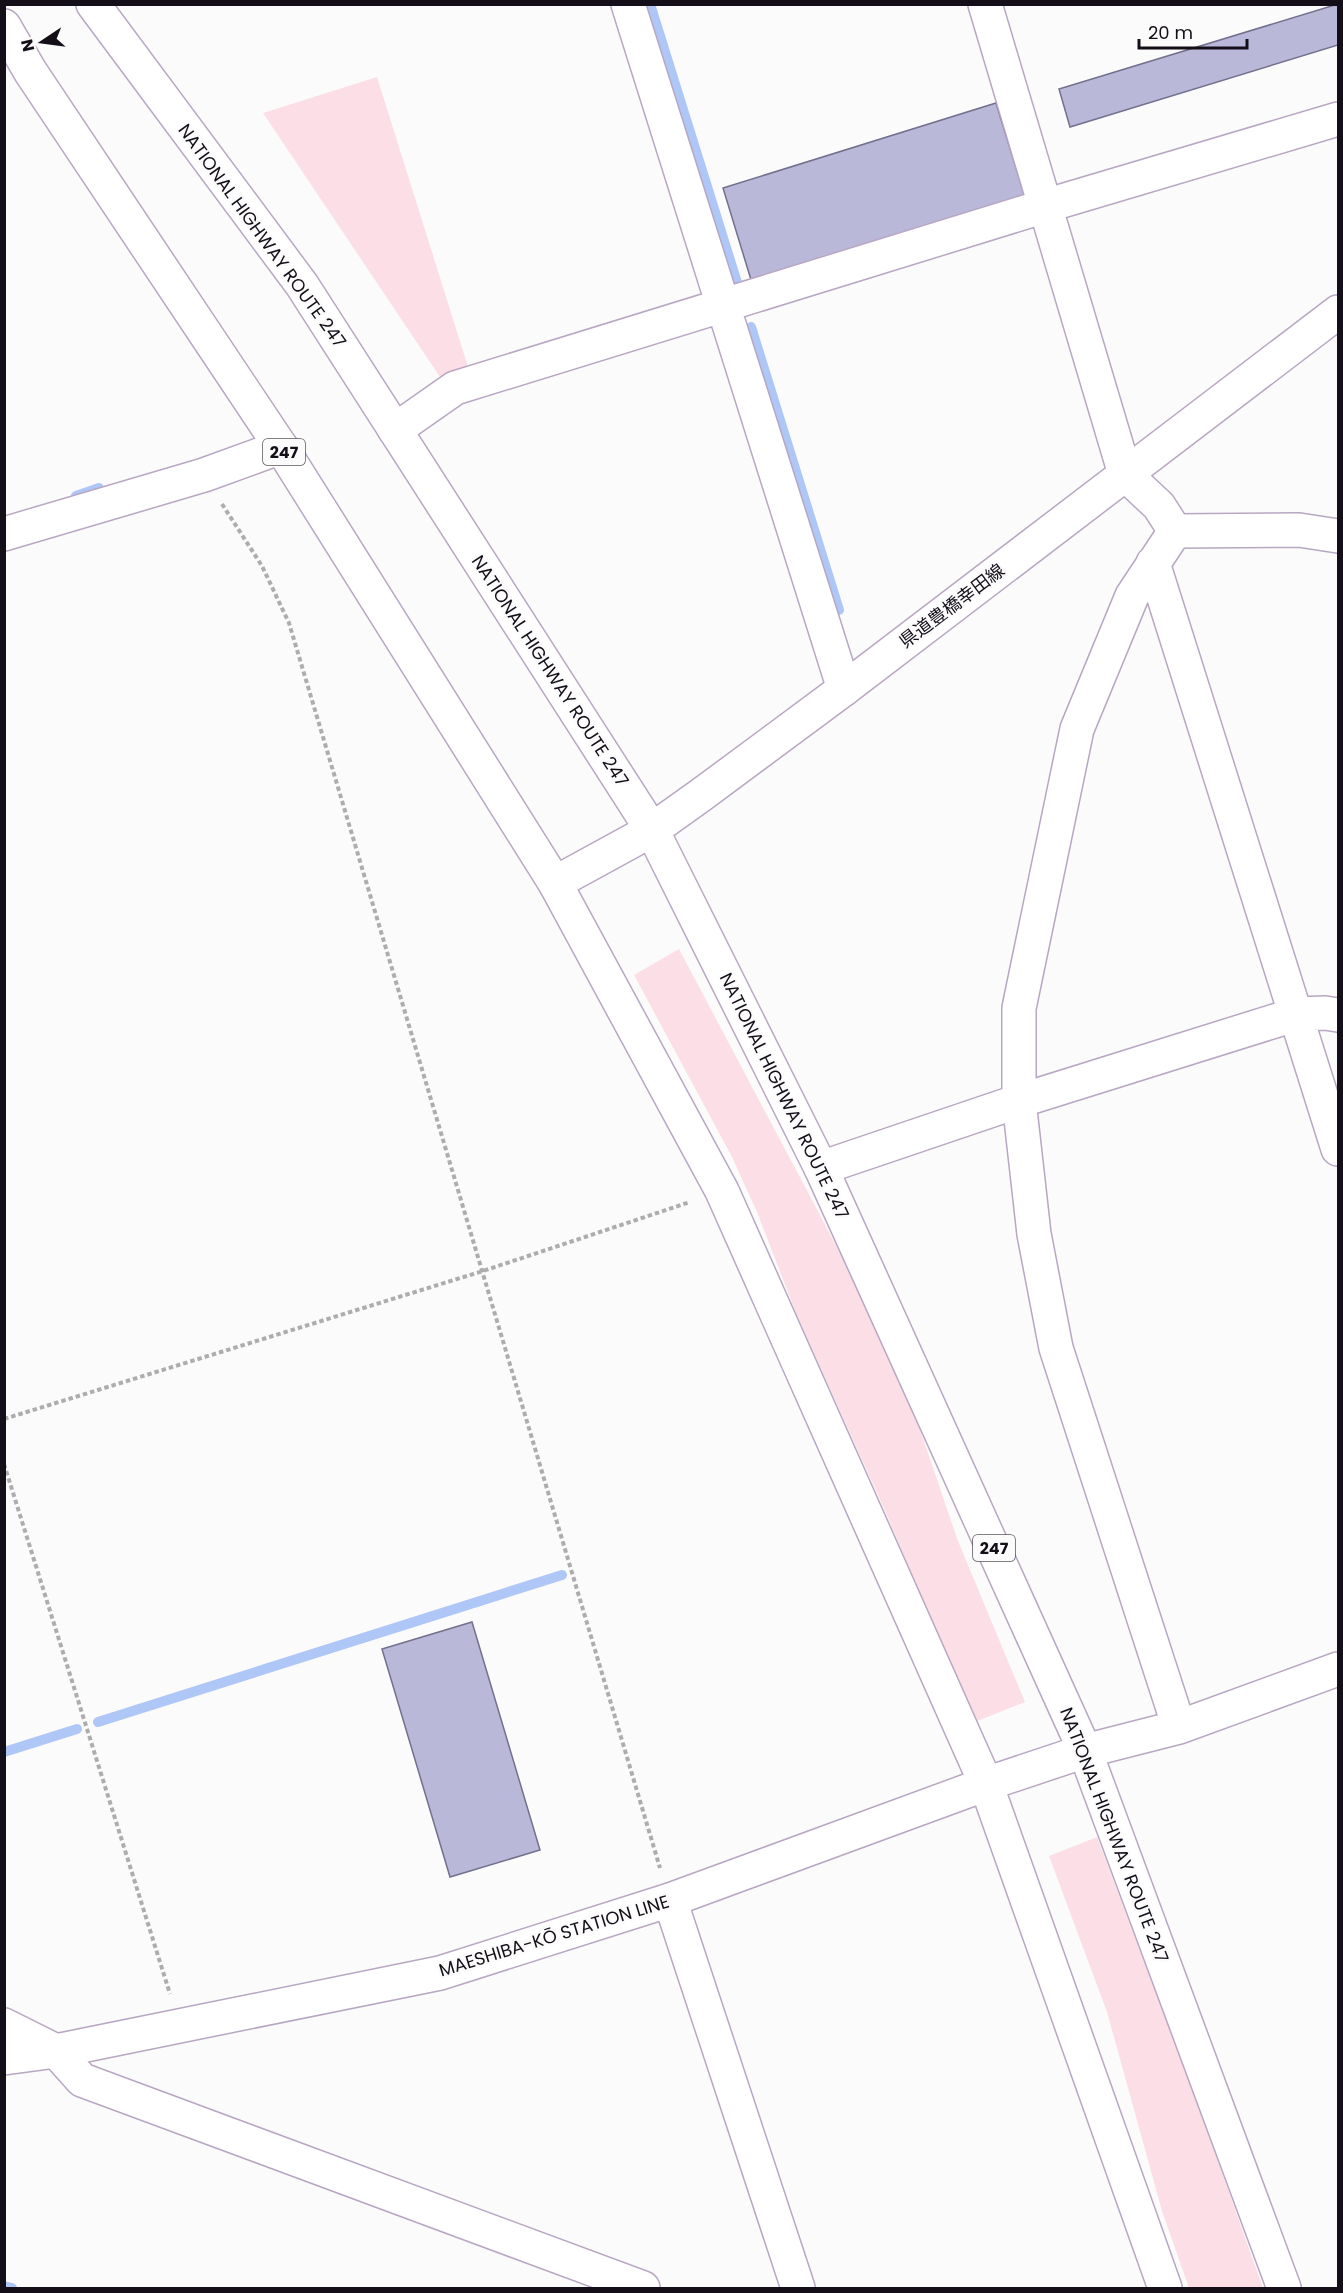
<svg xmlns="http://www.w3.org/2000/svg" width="1343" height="2293" font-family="Poppins,'Noto Sans JP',sans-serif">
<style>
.green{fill:#fcdfe6}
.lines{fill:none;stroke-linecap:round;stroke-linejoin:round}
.stream{stroke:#afc7f7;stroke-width:10}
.building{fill:#bab8d8;stroke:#72708d;stroke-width:1.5}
.minor-casing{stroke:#b8a7c3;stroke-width:36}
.major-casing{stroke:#b8a7c3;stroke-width:36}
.highway-casing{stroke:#b8a7c3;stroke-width:36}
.path{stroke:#aeacaf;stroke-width:4;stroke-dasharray:4.5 3;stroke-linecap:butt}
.minor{stroke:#fff;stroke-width:33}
.major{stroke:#fff;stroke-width:33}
.highway{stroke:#fff;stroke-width:33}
.labels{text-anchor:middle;stroke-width:5;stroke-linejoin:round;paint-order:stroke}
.shield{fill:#fbfbfb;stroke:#59555c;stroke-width:1.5}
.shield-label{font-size:16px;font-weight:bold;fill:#140e18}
.street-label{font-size:18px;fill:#140e18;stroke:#fbfbfb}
</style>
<rect width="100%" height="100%" fill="#fbfbfb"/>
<path class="green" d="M377,77L469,370L442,380L263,113Z
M679,949L874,1317L905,1386L958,1541L1025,1702L975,1722L886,1513L796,1313L757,1212L732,1157L634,975Z
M1097,1837L1195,2097L1263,2288H1189L1162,2211L1107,2012L1049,1856Z"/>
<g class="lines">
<path class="stream" d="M650,4L739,289
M751,327L839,610
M76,496L99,488
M98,1722L562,1575
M4,1752L77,1729
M4,2286L12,2288"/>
</g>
<path class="building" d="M1338,4V45L1070,127L1059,89Z
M996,103L1025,197L752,283L723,188Z
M472,1622L540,1850L450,1877L382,1649Z"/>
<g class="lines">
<g class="minor-casing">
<path id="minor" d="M628,4L844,689
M985,4L1125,474L1159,506L1175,531L1132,596L1077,729L1019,1008V1101L1034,1234L1056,1348L1179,1727
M395,430L455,388L1045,206L1338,119
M1175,531L1299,530L1338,536
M4,534L204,475L281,447
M1153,563L1338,1149
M821,1168L1019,1101L1297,1014L1325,1013L1338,1015
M1085,1751L1179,1727L1338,1669
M670,1900L798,2288
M4,2025L56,2051L82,2080L643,2288"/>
</g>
<g class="major-casing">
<path id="major" d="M555,883L652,830L701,795L844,689L1338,312
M4,2058L56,2051L440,1973L670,1900L986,1784L1085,1751"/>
</g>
<g class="highway-casing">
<path id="highway" d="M93,4L302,285L652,830L821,1168L1085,1751L1284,2288
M4,26L30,71L281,447L555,883L722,1191L986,1784L1165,2288"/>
</g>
<path class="path" d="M222,504L262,566L289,623L660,1868
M4,1419L483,1271L690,1202
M4,1464L170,1994"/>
<use href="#minor" class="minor"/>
<use href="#major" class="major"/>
<use href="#highway" class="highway"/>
</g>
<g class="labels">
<g class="shield">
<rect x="263" y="439" width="42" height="26" rx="4.5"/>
<rect x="973" y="1535" width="42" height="26" rx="4.5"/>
</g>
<g class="shield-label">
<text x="284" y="458">247</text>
<text x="994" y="1554">247</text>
</g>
<g class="street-label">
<text transform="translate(262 236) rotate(54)" y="6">NATIONAL HIGHWAY ROUTE 247</text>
<text transform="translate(952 606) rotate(-37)" y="6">県道豊橋幸田線</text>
<text transform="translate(550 671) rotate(57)" y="6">NATIONAL HIGHWAY ROUTE 247</text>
<text transform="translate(784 1096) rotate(64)" y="6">NATIONAL HIGHWAY ROUTE 247</text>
<text transform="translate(1114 1835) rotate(69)" y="6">NATIONAL HIGHWAY ROUTE 247</text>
<text transform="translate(554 1936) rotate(-17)" y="6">MAESHIBA-KŌ STATION LINE</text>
</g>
</g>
<rect width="1343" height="2293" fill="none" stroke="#140e18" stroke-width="12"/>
<g transform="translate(42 42) rotate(257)" stroke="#fbfbfb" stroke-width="4.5" paint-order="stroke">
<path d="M0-4.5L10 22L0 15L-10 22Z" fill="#140e18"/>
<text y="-9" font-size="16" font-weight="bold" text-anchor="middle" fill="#140e18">N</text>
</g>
<path d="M1139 39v9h108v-9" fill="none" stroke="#140e18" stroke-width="3"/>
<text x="1148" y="39" font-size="18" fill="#140e18" stroke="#fbfbfb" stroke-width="4.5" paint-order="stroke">20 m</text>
</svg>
